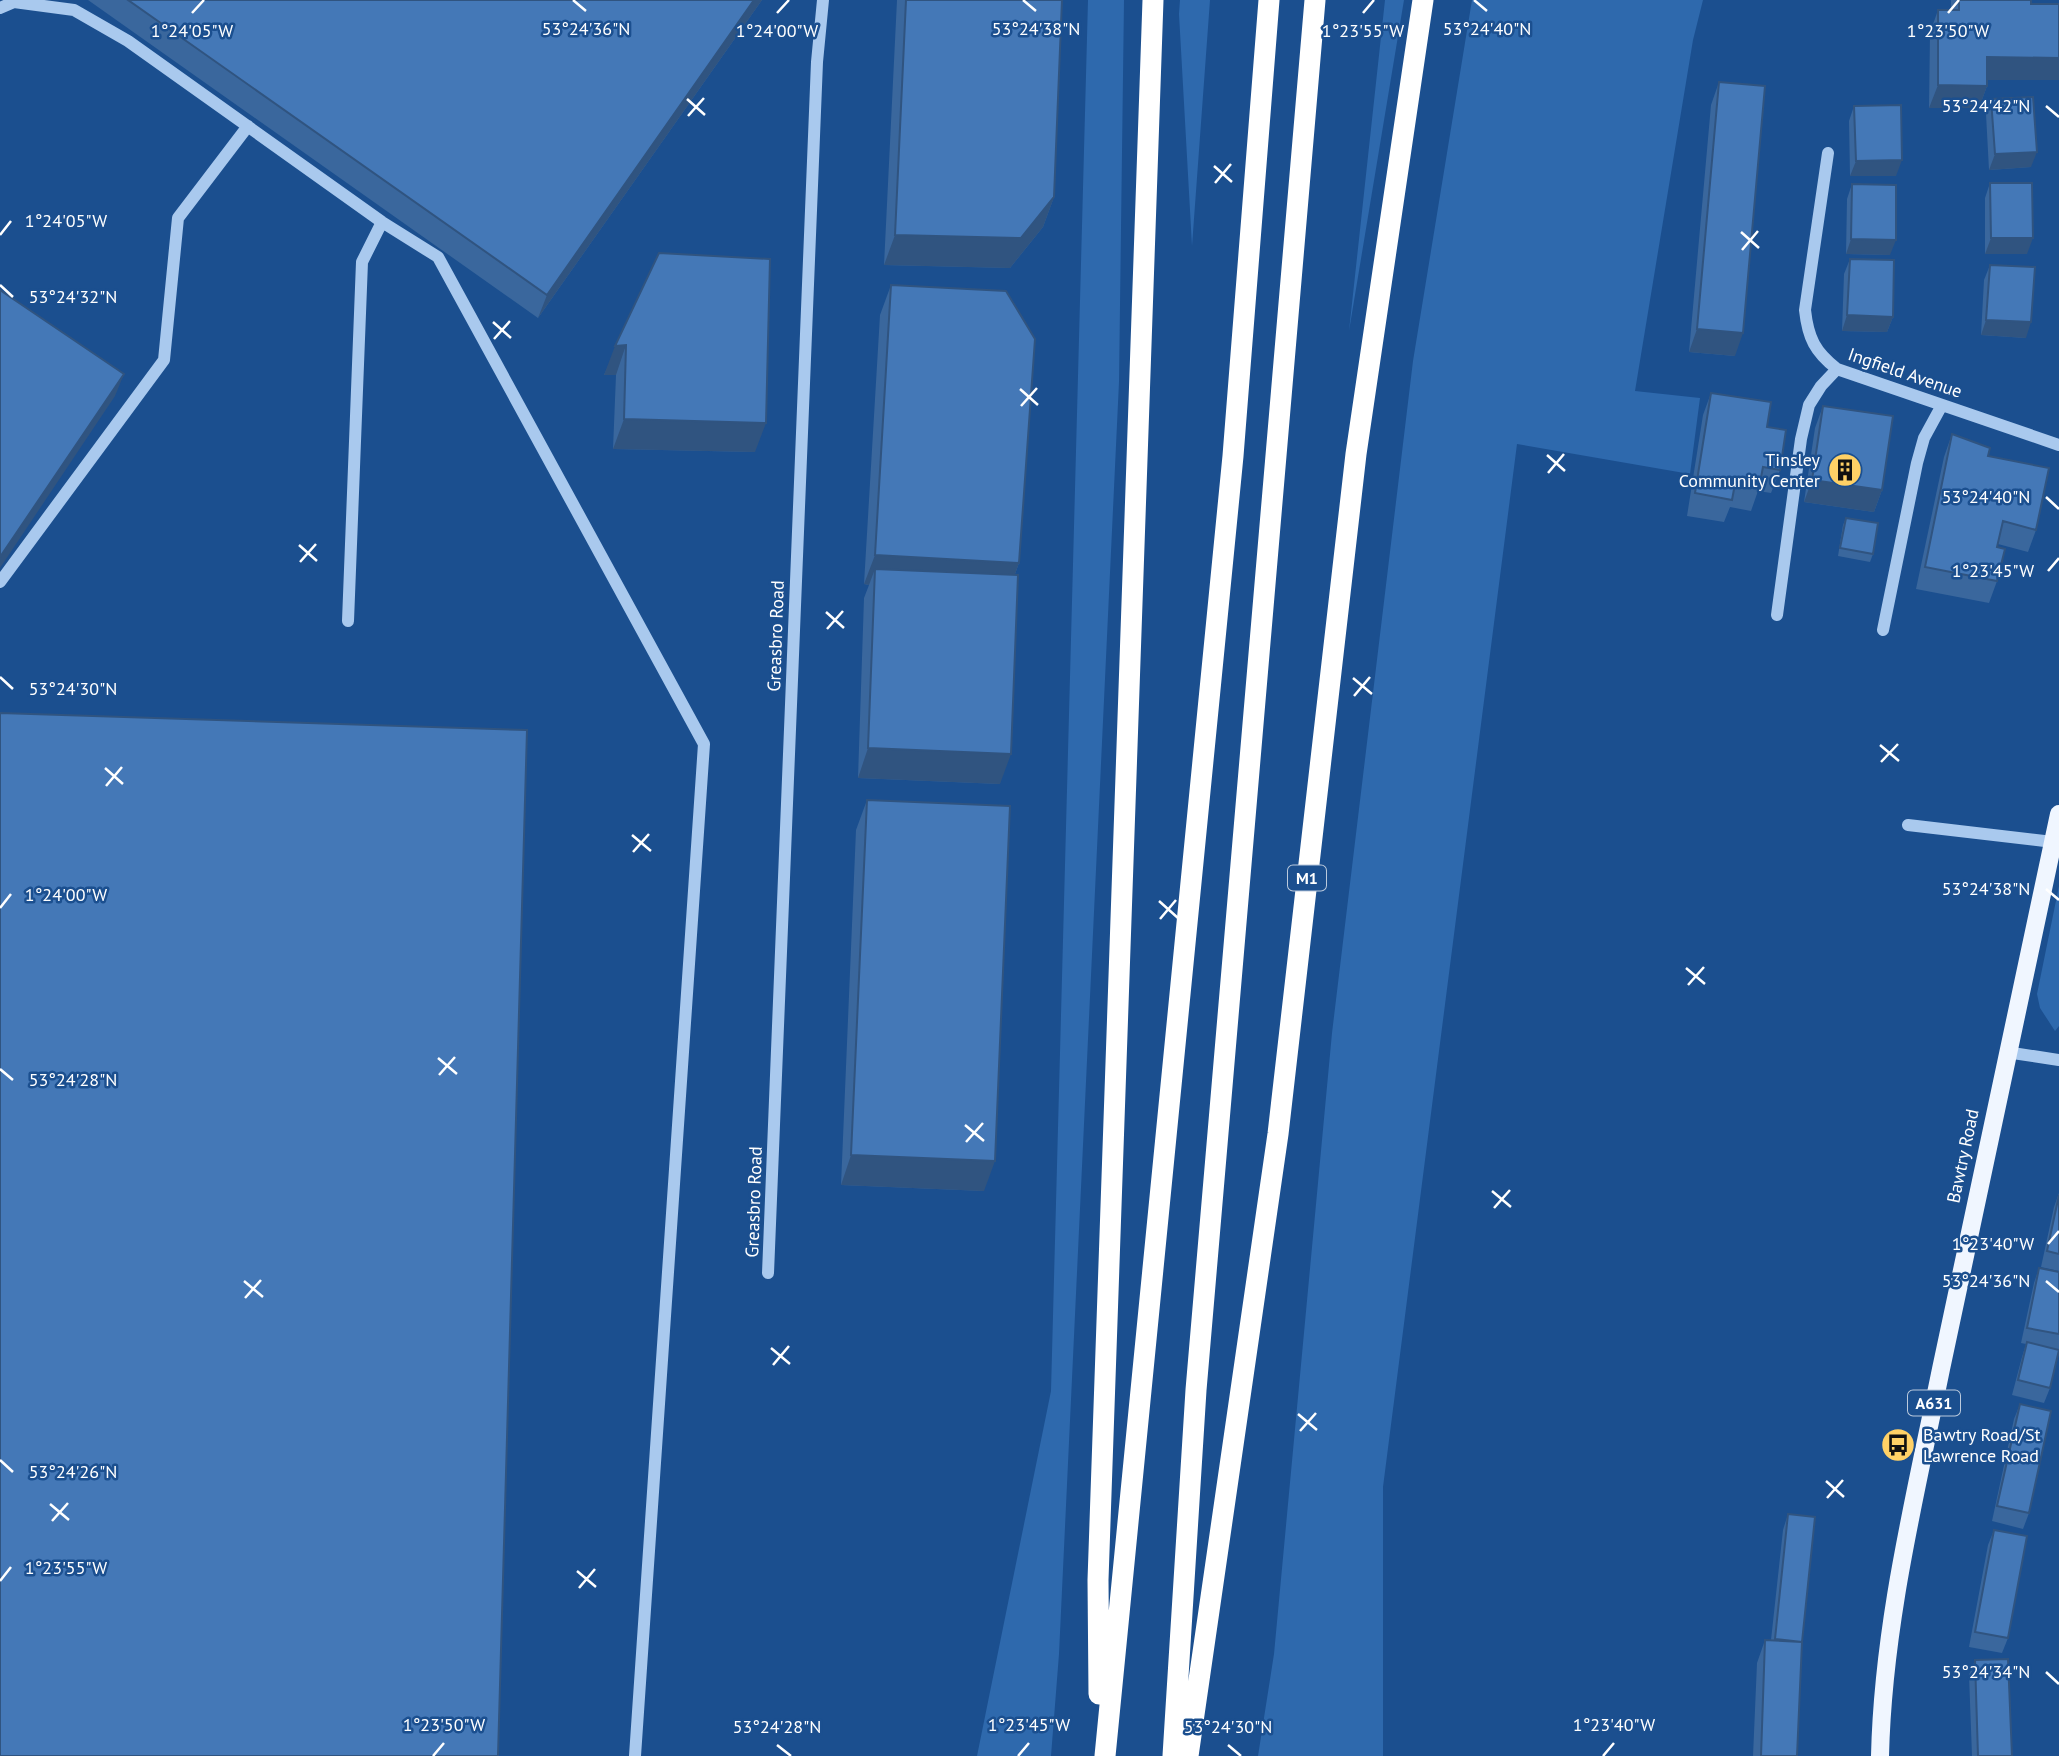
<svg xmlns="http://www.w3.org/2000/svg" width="2059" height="1756" font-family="'PT Sans',sans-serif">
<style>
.green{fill:#2e69ad}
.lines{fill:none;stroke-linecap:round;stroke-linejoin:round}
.minor{stroke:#a9c9ee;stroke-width:12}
.major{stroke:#f0f6ff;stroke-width:18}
.highway{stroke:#fff;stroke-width:21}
.wall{fill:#3a679d}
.shaded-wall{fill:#305480}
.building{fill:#4478b7;stroke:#305480;stroke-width:2}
.ticks{fill:none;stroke:#fff;stroke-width:2.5}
.labels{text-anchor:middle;stroke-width:5;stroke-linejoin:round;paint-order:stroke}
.shield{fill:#1b4f8f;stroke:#bbcadd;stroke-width:2}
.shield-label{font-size:16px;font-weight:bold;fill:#fff}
.street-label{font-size:18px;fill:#fff;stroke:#1b4f8f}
.poi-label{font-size:18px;fill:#fff;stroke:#1b4f8f;text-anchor:end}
.ticks-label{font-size:18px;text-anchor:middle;fill:#fff;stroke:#1b4f8f;stroke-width:5;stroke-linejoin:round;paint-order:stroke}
</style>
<rect width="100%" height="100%" fill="#1b4f8f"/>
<path class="green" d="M1088,0H1124L1119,382L1059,1654L1051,1756H977L1051,1391Z
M1180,0H1210L1192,246L1179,14Z
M1385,0H1404L1349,331Z
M1472,0H1703L1693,40L1635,391L1700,398L1690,474L1517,444L1383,1487V1756H1258L1274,1654L1332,1033L1413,361Z
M2059,886V1026L2055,1031L2040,1008L2037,994Z"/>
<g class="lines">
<path class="minor" d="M0,8L14,2L74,10L128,41L382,222L438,257L704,744L635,1756
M1828,153L1805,310C1808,338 1815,352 1837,369L2059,445
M0,582L164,360L178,218L248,126
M1777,615L1801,439L1809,405L1821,386L1837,369
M348,621L362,262L382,222
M1883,630L1917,463L1924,438L1942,405
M1908,825L2053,842
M2006,1052L2059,1060
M768,1273L817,62L823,0"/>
<path class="major" d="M1880,1756C1883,1625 1915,1497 1941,1369C1979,1184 2018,999 2059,814"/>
<path class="highway" d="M1099,1694L1098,1580L1153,0
M1105,1756L1233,456L1269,0
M1173,1756L1196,1390L1315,0
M1188,1756L1278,1134L1356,454L1423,0"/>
</g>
<path class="wall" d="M88,0H762L538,318Z
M897,0H1062L1054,197L1043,227L1010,268L884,265Z
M1951,0H2031V4H2059V80H1987V86L1979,108H1929L1930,33L1938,10H1951Z
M1719,82L1735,356L1689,352L1711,105Z
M1991,99L2031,167L1989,170L1986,114Z
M1854,106L1896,176H1850L1849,121Z
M1990,183L2027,254H1985V198Z
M1852,184L1890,255L1846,254L1847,199Z
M659,253L755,452L613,449L616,375H604Z
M1850,259L1893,317L1887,332L1842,331L1844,274Z
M1990,265L2026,338L1981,335L1984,280Z
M891,285L1019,563L1015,574L1000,784L858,778L864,598L869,585L864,584L880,315Z
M1711,393L1767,427L1780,470L1771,493L1758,491L1751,511L1730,507L1724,522L1687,516L1703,415Z
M1823,406L1882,490L1874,512L1804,502L1815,428Z
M1952,434L1988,456L2036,530L2028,552L1998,544L1997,581L1989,603L1916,589L1944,457Z
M1846,518L1873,554L1870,562L1838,556L1843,525Z
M867,800L984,1191L841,1185L856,830Z
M2059,1193V1271L2041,1267L2054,1207Z
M2039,1268L2059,1272V1353L2050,1388L2044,1403L2012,1395L2022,1357L2026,1344L2021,1343L2034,1283Z
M2020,1404L2029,1513L2023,1529L1992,1521L2014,1419Z
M1788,1514L1802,1642L1797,1756H1753L1757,1663L1765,1640H1771L1783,1530Z
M1994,1530L2008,1638L2002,1653L1969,1647L1988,1545Z
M1975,1660L2012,1756H1972L1969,1675Z"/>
<path class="shaded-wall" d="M754,0H762L538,318L547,295Z
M1987,57L2059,58V80H1979Z
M1938,85L1987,86L1979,108H1929Z
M2037,152L2031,167L1989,170L1995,154Z
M1902,160L1896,176H1850L1856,161Z
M1054,197L1043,227L1010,268L884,265L895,235Z
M1991,238H2033L2027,254H1985Z
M1851,239L1896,240L1890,255L1846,254Z
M1847,315L1893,317L1887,332L1842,331Z
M1986,320L2031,322L2026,338L1981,335Z
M1697,329L1743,333L1735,356L1689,352Z
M626,345L616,375H604L615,346Z
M124,374L115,396L0,568V557Z
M624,419L766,423L755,452L613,449Z
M1812,480L1882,490L1874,512L1804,502Z
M875,555L1019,563L1008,593L875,569L869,585L864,584Z
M868,748L1011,754L1000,784L858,778Z
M851,1155L995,1161L984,1191L841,1185Z"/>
<path class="building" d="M128,0H754L547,295Z
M906,0H1062L1054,197L1021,238L895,235Z
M1959,0H2031V4H2059V58L1987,57V86L1938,85V10H1959Z
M1719,82L1765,86L1743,333L1697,329Z
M2033,97L2037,152L1995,154L1991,99Z
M1901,105L1902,160L1856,161L1854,106Z
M1990,183H2032L2033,238H1991Z
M1852,184L1896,185V240L1851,239Z
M659,253L770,259L766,423L624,419L626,345L615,346Z
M1850,259L1894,260L1893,317L1847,315Z
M1990,265L2035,267L2031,322L1986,320Z
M891,285L1006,291L1035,339L1019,563L875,555Z
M0,290L124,374L0,557Z
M1711,393L1771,402L1767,427L1786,430L1780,470L1763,467L1759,488L1735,484L1732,500L1695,493Z
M1823,406L1893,416L1882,490L1812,480Z
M1952,434L1990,448L1988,456L2049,468L2036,530L2003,521L1997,547L2005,549L1997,581L1925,567Z
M1846,518L1878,523L1873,554L1840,548Z
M875,569L1018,575L1011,754L868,748Z
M0,713L527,730L498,1756H0Z
M867,800L1010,806L995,1161L851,1155Z
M2059,1195V1254L2047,1251Z
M2039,1268L2059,1272V1334L2027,1328Z
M2027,1342L2059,1350L2050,1388L2018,1380Z
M2020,1404L2051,1411L2029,1513L1997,1506Z
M1788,1514L1815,1517L1802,1642L1775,1639Z
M1994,1530L2027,1536L2008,1638L1975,1632Z
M1765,1640L1802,1642L1797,1756H1761Z
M2008,1659L2012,1756H1978L1975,1660Z"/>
<path class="ticks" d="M573,0L586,11M1023,0L1036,11M1474,0L1487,11M192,13L204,0M777,13L789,0M1363,13L1374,0M1948,13L1959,0M687,99L705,115M2046,106L2059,117M688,116L704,98M1214,166L1232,182M1215,183L1231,164M1741,232L1759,248M0,235L11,221M1742,250L1758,231M0,285L13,297M493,322L511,338M494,339L510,321M1020,389L1038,405M1021,406L1037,388M1547,455L1565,471M1548,473L1564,454M2046,497L2059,509M299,545L317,561M300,562L316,544M2048,571L2059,558M826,612L844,628M827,629L843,611M0,677L13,689M1353,678L1372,694M1354,696L1370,677M1880,745L1899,761M1881,762L1898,744M105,768L123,784M106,786L122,767M632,835L651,851M633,852L649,834M2046,889L2059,900M1159,901L1178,918M0,908L11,894M1160,919L1176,900M1686,968L1705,984M1688,985L1704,967M438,1058L457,1074M0,1069L13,1080M439,1075L455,1057M965,1125L984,1141M966,1142L983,1123M1492,1191L1511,1207M1494,1208L1510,1190M2048,1244L2059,1231M244,1281L263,1297M2046,1281L2059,1292M245,1298L261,1280M771,1348L790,1364M773,1365L789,1346M1298,1414L1317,1430M1300,1431L1316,1413M0,1460L13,1472M1826,1481L1844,1497M1827,1498L1843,1480M50,1504L69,1520M52,1521L68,1503M577,1571L596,1587M0,1581L11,1567M579,1588L595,1569M1105,1637L1123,1653M1106,1655L1122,1636M2046,1672L2059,1684M777,1745L791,1756M1228,1745L1241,1756M433,1756L444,1743M1018,1756L1029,1743M1603,1756L1614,1743"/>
<defs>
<g id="building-disc" transform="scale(1.75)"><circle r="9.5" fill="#ffd166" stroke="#1b4f8f"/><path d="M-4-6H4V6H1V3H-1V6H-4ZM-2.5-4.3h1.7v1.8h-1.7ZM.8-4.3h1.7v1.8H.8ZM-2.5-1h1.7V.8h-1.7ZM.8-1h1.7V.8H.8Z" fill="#111"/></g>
<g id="bus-disc" transform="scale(1.75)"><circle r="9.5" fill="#ffd166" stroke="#1b4f8f"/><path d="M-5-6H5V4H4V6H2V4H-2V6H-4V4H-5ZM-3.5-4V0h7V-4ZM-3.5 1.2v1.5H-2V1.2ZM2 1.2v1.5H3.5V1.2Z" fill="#111"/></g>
</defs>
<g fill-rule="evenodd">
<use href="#building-disc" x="1845" y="470"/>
<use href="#bus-disc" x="1898" y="1445"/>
</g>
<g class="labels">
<g class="shield">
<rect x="1288" y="865.5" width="38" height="25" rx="5"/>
<rect x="1908" y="1390.5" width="52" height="25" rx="5"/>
</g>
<g class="shield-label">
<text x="1307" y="884">M1</text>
<text x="1934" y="1409">A631</text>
</g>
<g class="street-label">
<text transform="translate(1905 373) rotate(19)" y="6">Ingfield Avenue</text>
<text transform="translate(776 636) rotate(-88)" y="6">Greasbro Road</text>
<text transform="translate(1963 1156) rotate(-78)" y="6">Bawtry Road</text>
<text transform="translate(754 1202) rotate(-88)" y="6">Greasbro Road</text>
</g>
<g class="poi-label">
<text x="1820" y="466">Tinsley<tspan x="1820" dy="21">Community Center</tspan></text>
<text x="1923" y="1441" text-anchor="start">Bawtry Road/St<tspan x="1923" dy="21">Lawrence Road</tspan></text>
</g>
</g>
<g class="ticks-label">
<text x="586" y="35">53°24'36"N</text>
<text x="1036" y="35">53°24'38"N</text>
<text x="1487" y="35">53°24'40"N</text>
<text x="192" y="37">1°24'05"W</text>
<text x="777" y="37">1°24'00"W</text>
<text x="1363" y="37">1°23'55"W</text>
<text x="1948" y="37">1°23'50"W</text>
<text x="1986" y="112">53°24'42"N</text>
<text x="66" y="227">1°24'05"W</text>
<text x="73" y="303">53°24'32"N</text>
<text x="1986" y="503">53°24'40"N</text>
<text x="1993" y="577">1°23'45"W</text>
<text x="73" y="695">53°24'30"N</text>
<text x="1986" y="895">53°24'38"N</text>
<text x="66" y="901">1°24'00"W</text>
<text x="73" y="1086">53°24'28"N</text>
<text x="1993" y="1250">1°23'40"W</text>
<text x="1986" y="1287">53°24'36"N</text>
<text x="73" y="1478">53°24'26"N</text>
<text x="66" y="1574">1°23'55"W</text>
<text x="1986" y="1678">53°24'34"N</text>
<text x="444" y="1731">1°23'50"W</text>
<text x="1029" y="1731">1°23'45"W</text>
<text x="1614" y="1731">1°23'40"W</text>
<text x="777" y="1733">53°24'28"N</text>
<text x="1228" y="1733">53°24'30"N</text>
</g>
</svg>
